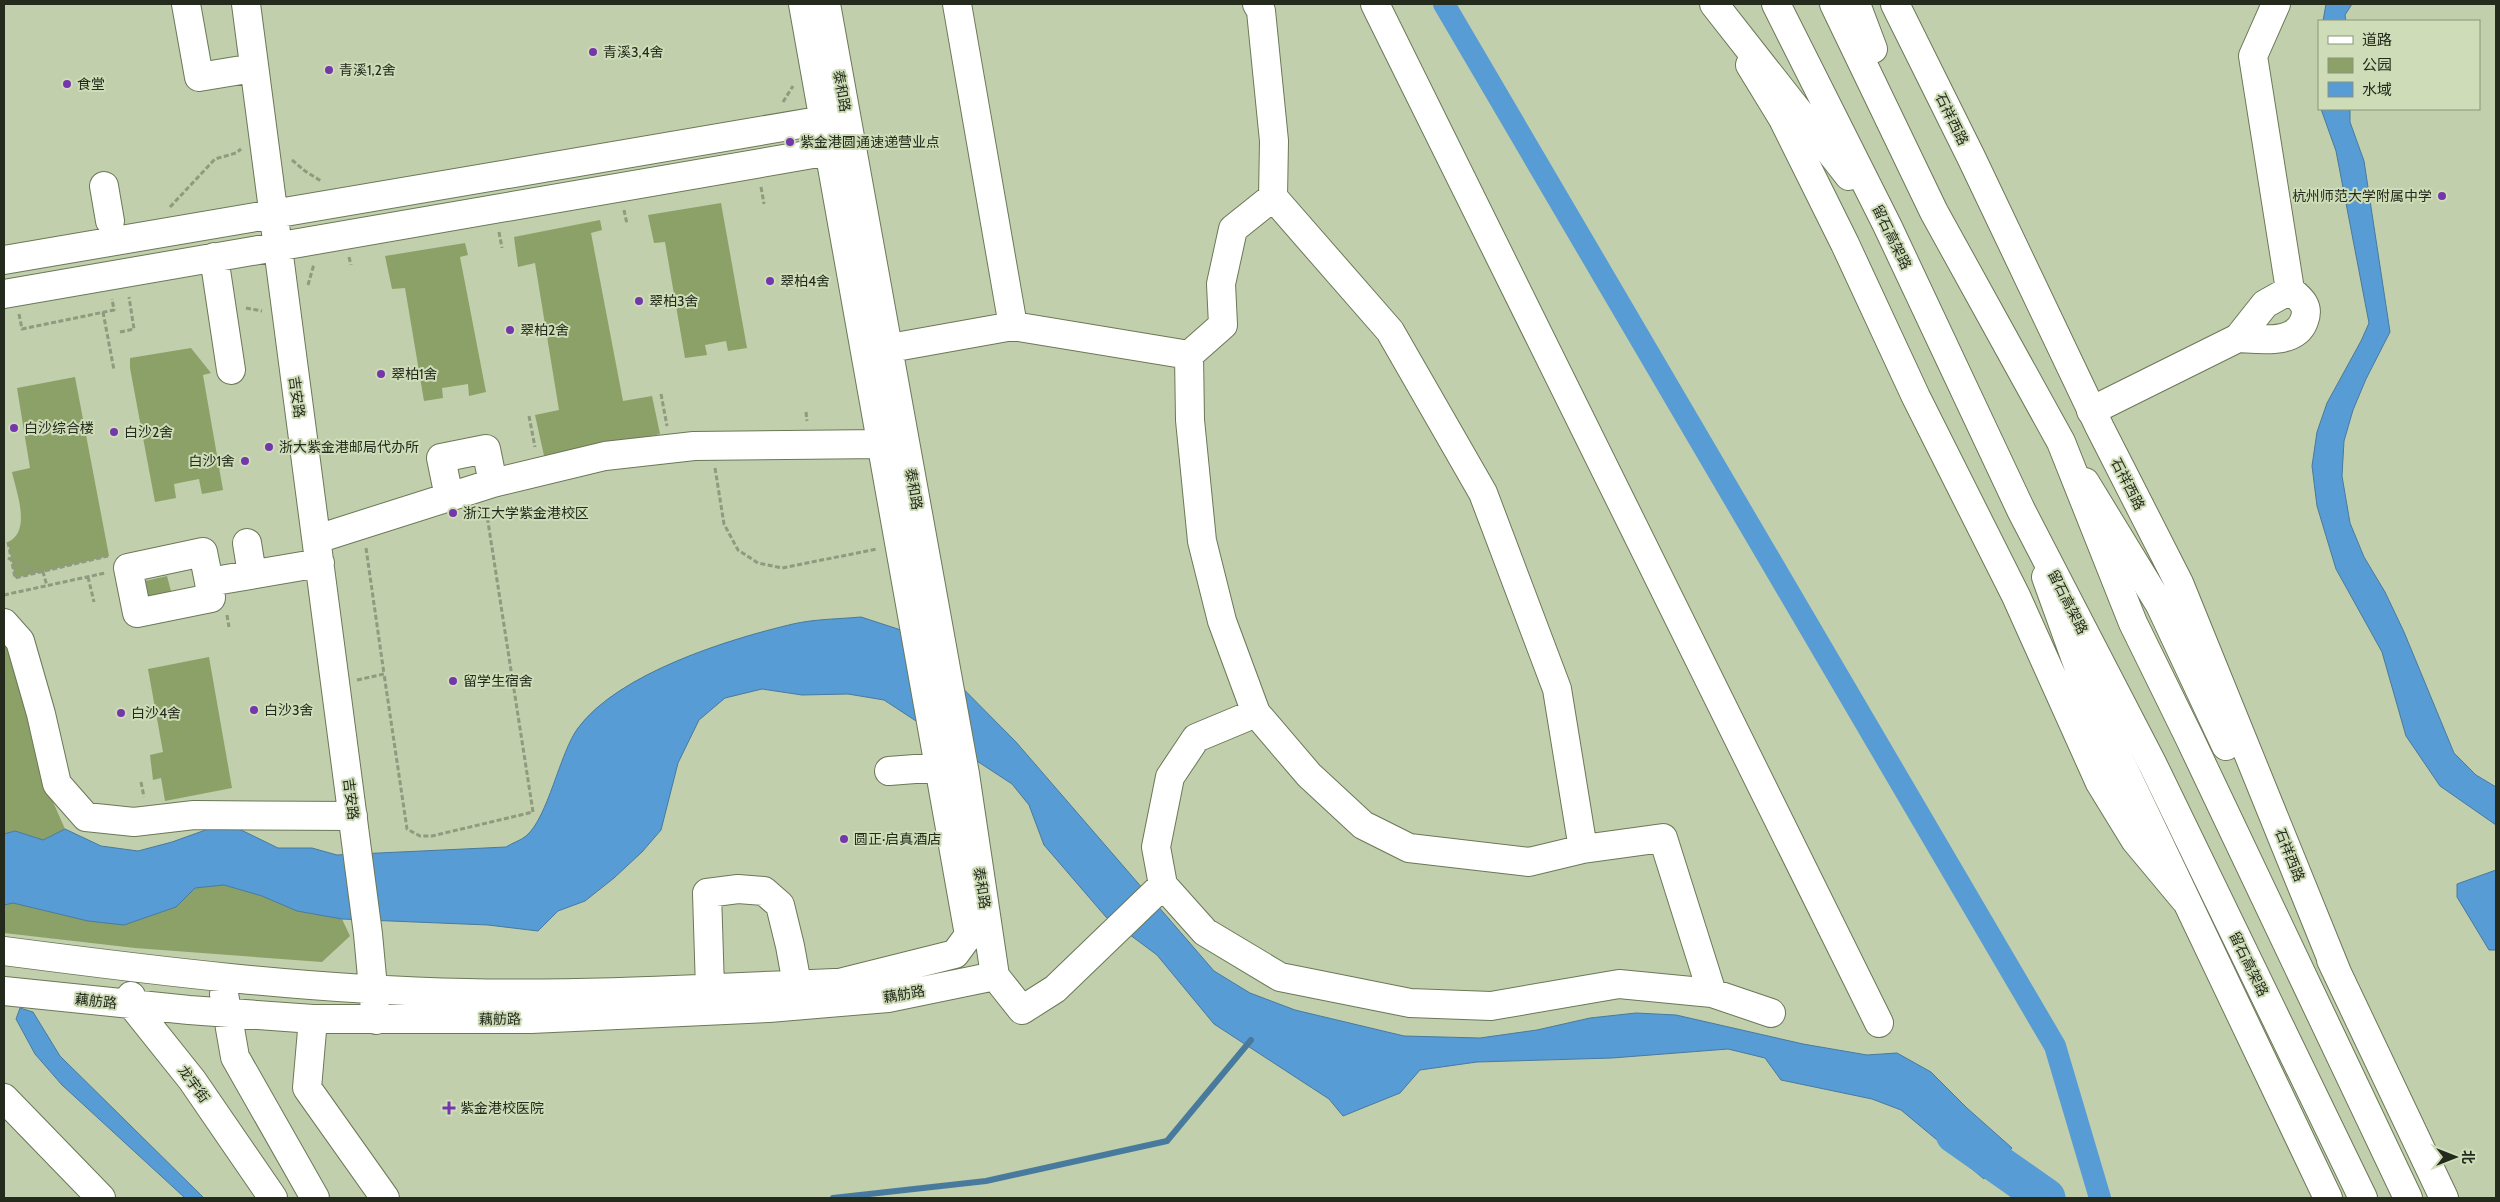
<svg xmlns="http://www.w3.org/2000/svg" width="2500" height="1202" font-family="Cabin,'Noto Sans SC',sans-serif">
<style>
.green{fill:#8ba167}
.water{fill:#579cd5;stroke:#487a9e}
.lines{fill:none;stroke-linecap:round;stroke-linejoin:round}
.stream{stroke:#487a9e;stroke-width:6}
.canal{stroke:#579cd5;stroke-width:22}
.river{stroke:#579cd5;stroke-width:39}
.minor-casing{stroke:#6b7857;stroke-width:30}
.major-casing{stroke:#6b7857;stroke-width:30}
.highway-casing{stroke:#6b7857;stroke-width:30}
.path{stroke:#8f9a7e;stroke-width:3;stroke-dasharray:5 2.5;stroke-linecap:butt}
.minor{stroke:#fff;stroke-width:28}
.major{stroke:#fff;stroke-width:28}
.highway{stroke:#fff;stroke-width:28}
.poi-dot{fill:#7436ab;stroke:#cedcb8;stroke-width:2}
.labels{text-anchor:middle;stroke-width:4;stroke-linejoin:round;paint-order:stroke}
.poi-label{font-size:14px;fill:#242a1c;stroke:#cedcb8;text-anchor:start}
.street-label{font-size:14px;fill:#242a1c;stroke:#cedcb8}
</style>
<rect width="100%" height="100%" fill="#c1cfac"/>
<path class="green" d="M721,203L747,348L728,351L726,341L705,345L707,355L685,358L665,242L654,243L648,215Z
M600,220L602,230L591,233L623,401L652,396L660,434L545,460L535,415L559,410L535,263L518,267L514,237Z
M465,243L468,255L460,257L486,392L469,396L468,384L442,388L443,398L424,401L405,288L392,289L385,256Z
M191,348L211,373L203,375L223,490L202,494L199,479L174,484L176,498L155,502L130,368V358Z
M75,377L109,556L15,578L8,542C32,531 16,491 12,472L30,468L17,388Z
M167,576L172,595L149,600L145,581Z
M4,637L13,649L42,777L65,829L43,840L15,831L4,834Z
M209,657L232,788L165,801L161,778L153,780L150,755L163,752L148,669Z
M224,885L262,896L297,911L342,919L350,936L322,962L135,948L4,933V905L13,903L88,921L124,925L176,907L195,888Z"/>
<path class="water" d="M2326,4H2352L2345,15L2346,21H2323Z
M2321,109H2350V122L2364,161L2390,332L2366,379L2353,410L2344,441L2342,476L2350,523L2364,557L2385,592L2404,632L2454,753L2476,775L2496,787V825L2440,786L2406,736L2382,652L2336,569L2317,506L2312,466L2317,432L2327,403L2361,341L2369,323L2336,151Z
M861,617L907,632L1016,742L1214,971L1250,993L1295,1010L1404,1036L1480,1038L1537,1030L1590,1018L1636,1013L1676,1015L1803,1044L1867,1055L1897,1053L1931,1072L1967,1108L2012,1148L1984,1179L1901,1110L1872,1099L1781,1080L1765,1058L1728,1049L1612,1058L1477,1062L1420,1070L1400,1093L1343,1116L1329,1099L1214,1024L1157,955L1106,917L1044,845L1029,805L1012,784L884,700L848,694L802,695L762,689L725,698L699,720L678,763L661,830L642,852L614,878L585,901L558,911L538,931L488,925L342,919L297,911L262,896L224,885L195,888L176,907L124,925L88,921L13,903L4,905V834L15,831L43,840L65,829L101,846L138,851L172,842L214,827H235L278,848H312L337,855L506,847C512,843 520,841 526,836C548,818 560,752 578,728C619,673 729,639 793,624C815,619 839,619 861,617Z
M2496,870V950H2489L2457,897V884Z
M20,1008L33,1012L60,1056L204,1198H185L62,1085L35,1054L16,1019Z"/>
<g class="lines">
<path class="stream" d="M833,1198L986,1181L1167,1141L1251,1040"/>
<path class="canal" d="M1444,4L2055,1046L2100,1198"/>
<path class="river" d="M1955,1134L2046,1198"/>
<g class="minor-casing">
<path id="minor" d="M186,4L199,77L254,68
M246,4L368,934L376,1020
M803,4L969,935L955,954L839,983
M826,4L965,774L995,976
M957,4L1013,326
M1257,4L1261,11L1274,141L1273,197L1390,331L1483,493L1557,689L1583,849
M1375,4L1879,1023
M2276,4L2253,56L2290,290
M104,186L110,221
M214,257L231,370
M4,260L824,120
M2290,290C2301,299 2310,306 2304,321C2295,345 2260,339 2238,338L2265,304Z
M4,294L830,151
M890,348L1013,326L1189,355L1190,420L1202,541L1222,621L1256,713L1309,775L1363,825L1409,848L1529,862L1583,849L1663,838L1712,993
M1189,355L1223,325L1221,284L1233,229L1273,197
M2091,411L2238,338
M449,497L441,458L486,449L493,483
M317,539L493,483L605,456L694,446L881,444
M247,543L252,574
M209,582L211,598L137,613L128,568L203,552L209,582L320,563
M4,623L20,641L41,714L57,784L86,817L134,822L194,815L353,816
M889,771L941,767
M1163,885L1156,847L1170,777L1196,738L1256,713
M4,951C157,971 311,990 466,993C597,996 727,987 857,982
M995,976L1022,1010L1055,989L1163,885L1205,932L1280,977L1410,1003L1491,1006L1619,984L1712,993L1771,1013
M710,989L707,893L738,889L764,891L780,905L790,946L797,984
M4,991L189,1010L313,1019H531L769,1008L888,998L995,976
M224,994L235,1057L315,1198
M131,996L132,1005L192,1080L273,1198
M313,1019L307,1088L385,1198
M4,1098L101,1198"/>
</g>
<g class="major-casing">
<path id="major" d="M1895,4L1971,157L2100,428L2179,583L2338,975
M1750,65L1783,119L1845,244L1916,397L2016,596L2100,783L2135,840L2185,900
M2085,482L2160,605L2226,746
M2046,577L2089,696L2328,1198
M2331,960L2444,1198"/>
</g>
<g class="highway-casing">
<path id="highway" d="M1714,4L1849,176
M1776,4L1887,225L2021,510L2153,765L2363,1198
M1834,4L1934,212L2061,442L2133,623L2189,737L2408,1198
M1856,4L1873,49"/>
</g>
<path class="path" d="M783,102L793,86
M292,160L305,171L321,181
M761,187L764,204
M170,207L215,159L236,153L241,149
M624,210L627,224
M499,232L502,248
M349,257L351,265
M308,285L314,264
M246,308L262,311
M103,312L114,370
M19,314L22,329L114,310L112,299
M120,332L134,329L129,297
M661,394L667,426
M806,412L807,421
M529,416L535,447
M715,468L724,524L738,550L758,563L782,568L877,549
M8,542L15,578L108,556
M366,548L384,674
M8,558L28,569L43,572L47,586
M88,577L94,602
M4,595L105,573
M227,615L229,627
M357,680L384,674L407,829L420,836H432L533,812L486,509
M141,782L144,797"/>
<use href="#minor" class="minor"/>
<use href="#major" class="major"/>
<use href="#highway" class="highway"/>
</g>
<g class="poi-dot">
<circle cx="593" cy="52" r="5"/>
<circle cx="329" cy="70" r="5"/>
<circle cx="67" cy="84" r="5"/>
<circle cx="790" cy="142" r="5"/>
<circle cx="2442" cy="196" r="5"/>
<circle cx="770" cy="281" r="5"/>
<circle cx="639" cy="301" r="5"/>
<circle cx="510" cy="330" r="5"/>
<circle cx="381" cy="374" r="5"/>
<circle cx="14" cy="428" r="5"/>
<circle cx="114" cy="432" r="5"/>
<circle cx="269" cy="447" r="5"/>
<circle cx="245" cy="461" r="5"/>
<circle cx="453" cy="513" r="5"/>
<circle cx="453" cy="681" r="5"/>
<circle cx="254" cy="710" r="5"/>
<circle cx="121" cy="713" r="5"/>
<circle cx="844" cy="839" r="5"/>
<path d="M446.5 1100.5h5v5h5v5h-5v5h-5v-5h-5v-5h5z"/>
</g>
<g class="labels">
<g class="poi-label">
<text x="603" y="57">青溪3,4舍</text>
<text x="339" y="75">青溪1,2舍</text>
<text x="77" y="89">食堂</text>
<text x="800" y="147">紫金港圆通速递营业点</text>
<text x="2432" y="201" text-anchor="end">杭州师范大学附属中学</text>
<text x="780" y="286">翠柏4舍</text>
<text x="649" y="306">翠柏3舍</text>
<text x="520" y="335">翠柏2舍</text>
<text x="391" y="379">翠柏1舍</text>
<text x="24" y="433">白沙综合楼</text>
<text x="124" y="437">白沙2舍</text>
<text x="279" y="452">浙大紫金港邮局代办所</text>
<text x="235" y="466" text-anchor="end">白沙1舍</text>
<text x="463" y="518">浙江大学紫金港校区</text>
<text x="463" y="686">留学生宿舍</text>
<text x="264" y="715">白沙3舍</text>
<text x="131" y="718">白沙4舍</text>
<text x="854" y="844">圆正·启真酒店</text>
<text x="460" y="1113">紫金港校医院</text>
</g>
<g class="street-label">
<text transform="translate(842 91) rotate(80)" y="5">泰和路</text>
<text transform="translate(1952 119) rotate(64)" y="5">石祥西路</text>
<text transform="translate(1892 237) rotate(64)" y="5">留石高架路</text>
<text transform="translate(297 397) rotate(82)" y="5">吉安路</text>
<text transform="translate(2128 484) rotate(63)" y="5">石祥西路</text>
<text transform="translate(914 489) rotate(80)" y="5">泰和路</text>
<text transform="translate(2068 602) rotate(63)" y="5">留石高架路</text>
<text transform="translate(351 799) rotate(83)" y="5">吉安路</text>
<text transform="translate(2290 855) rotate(68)" y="5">石祥西路</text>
<text transform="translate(982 888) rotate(81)" y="5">泰和路</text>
<text transform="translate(2249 964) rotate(64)" y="5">留石高架路</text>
<text transform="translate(904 994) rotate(-10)" y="5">藕舫路</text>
<text transform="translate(96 1001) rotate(6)" y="5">藕舫路</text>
<text transform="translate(500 1019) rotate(-1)" y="5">藕舫路</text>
<text transform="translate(194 1084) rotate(54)" y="5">龙宇街</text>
</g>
</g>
<rect width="2500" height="1202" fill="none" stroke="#242a1c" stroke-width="10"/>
<rect x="2318" y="20" width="162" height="90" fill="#cedcb8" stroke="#8a957a"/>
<rect x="2328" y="36" width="25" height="8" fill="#ffffff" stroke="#8a957a"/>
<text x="2362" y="45" font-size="15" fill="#242a1c">道路</text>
<rect x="2328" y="58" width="25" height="15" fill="#8ba167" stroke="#8a957a"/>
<text x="2362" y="70" font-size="15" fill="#242a1c">公园</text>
<rect x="2328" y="82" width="25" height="15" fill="#579cd5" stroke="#8a957a"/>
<text x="2362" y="95" font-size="15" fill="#242a1c">水域</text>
<g transform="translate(2455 1157) rotate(90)" stroke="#cedcb8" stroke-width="4" paint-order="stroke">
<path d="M0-4L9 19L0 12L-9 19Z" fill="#242a1c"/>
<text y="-8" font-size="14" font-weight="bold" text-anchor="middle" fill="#242a1c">北</text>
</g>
</svg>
